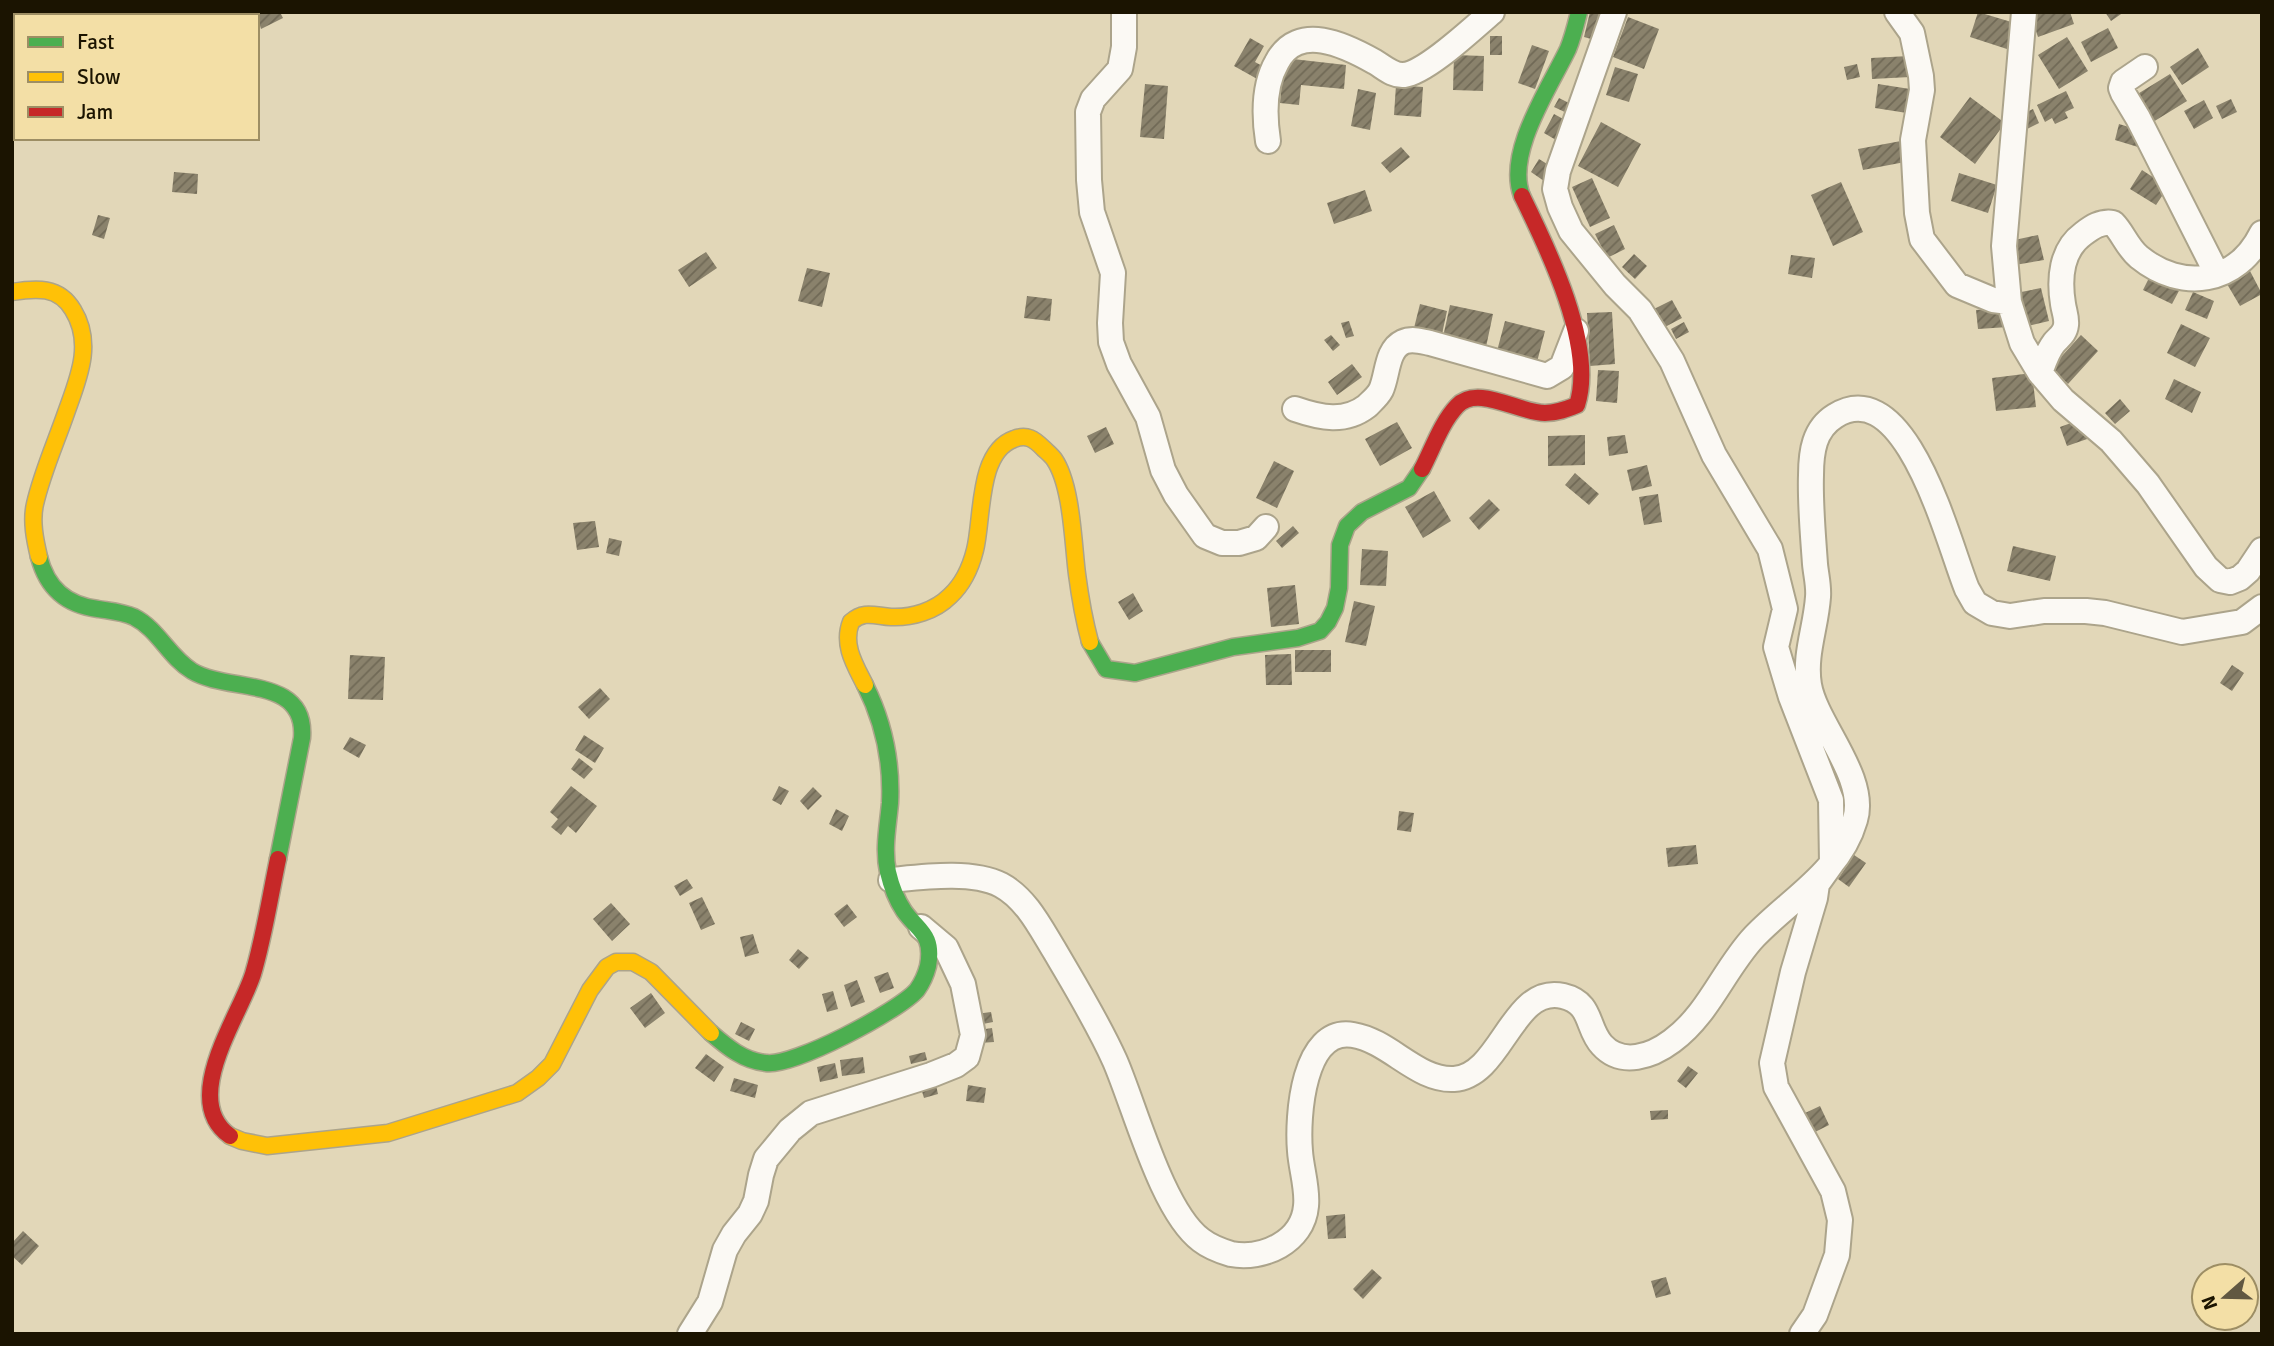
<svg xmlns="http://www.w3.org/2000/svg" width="2274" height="1346" font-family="Signika,sans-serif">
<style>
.building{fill:url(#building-hatch)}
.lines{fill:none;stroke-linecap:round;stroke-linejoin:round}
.street-casing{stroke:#aca48b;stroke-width:28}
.fast-casing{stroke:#aca48b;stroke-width:19}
.slow-casing{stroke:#aca48b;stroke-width:19}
.jam-casing{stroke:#aca48b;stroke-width:19}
.street{stroke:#fbf9f4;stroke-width:24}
.fast{stroke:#4caf50;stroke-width:16}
.slow{stroke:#ffc107;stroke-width:16}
.jam{stroke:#c62828;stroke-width:16}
</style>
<defs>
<pattern id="building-hatch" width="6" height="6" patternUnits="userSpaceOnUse" patternTransform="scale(1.75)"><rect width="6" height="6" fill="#8a826c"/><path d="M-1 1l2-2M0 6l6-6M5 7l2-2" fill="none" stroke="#706956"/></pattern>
</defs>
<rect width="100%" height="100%" fill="#e2d7b8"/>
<path class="building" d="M253,12H280L283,18L261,29L257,16Z
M1590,12H1609L1602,42L1584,37Z
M1978,12L2018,24L2010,50L1970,37Z
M2040,12H2070L2074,24L2038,37L2031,16Z
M2105,12H2124L2111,21Z
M1628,17L1659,29L1644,69L1613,57Z
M2108,28L2118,48L2091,62L2081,42Z
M1490,36H1502V55H1490Z
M2067,37L2088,71L2059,89L2038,55Z
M1250,38L1264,46L1255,62L1266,68L1259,80L1234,66Z
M1532,45L1549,51L1535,89L1518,83Z
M2198,48L2209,67L2182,85L2170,67Z
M1454,55L1484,56L1483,91L1453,90Z
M1909,56L1910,77L1872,79L1871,58Z
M1284,58L1346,65L1344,89L1301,85L1299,105L1280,103Z
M1857,64L1860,77L1847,80L1844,67Z
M1615,67L1638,74L1629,102L1606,95Z
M2170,74L2187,101L2153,122L2136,95Z
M1145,84L1168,86L1164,139L1140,137Z
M1878,84L1910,89L1907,113L1875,108Z
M1396,85L1423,87L1421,117L1394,115Z
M1358,89L1376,93L1370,130L1351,126Z
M2066,91L2074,108L2065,112L2068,118L2055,124L2052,118L2045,122L2037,105Z
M1970,97L2005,123L1975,164L1940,137Z
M1559,98L1573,105L1569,114L1554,107Z
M2231,99L2237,112L2222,119L2216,106Z
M2204,100L2213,118L2194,129L2184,111Z
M2033,109L2039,123L2027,129L2020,115Z
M1554,114L1567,121L1556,140L1544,133Z
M1601,122L1641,144L1618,187L1578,166Z
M2119,124L2142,131L2138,147L2115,140Z
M1901,141L1905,162L1863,170L1858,149Z
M1401,147L1410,157L1390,173L1381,163Z
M1539,159L1552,167L1544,181L1531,172Z
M2142,170L2168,187L2156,205L2130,189Z
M174,172L198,174L197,194L172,192Z
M1959,173L1997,185L1988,213L1951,201Z
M1592,178L1610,218L1590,227L1572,187Z
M1841,182L1863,232L1833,246L1811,195Z
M1365,190L1372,211L1334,224L1327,203Z
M98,215L110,218L104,239L92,235Z
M1614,225L1625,249L1607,258L1595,234Z
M2038,235L2044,260L2015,265L2010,241Z
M706,252L717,268L689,287L678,270Z
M1634,254L1647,266L1635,279L1622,267Z
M1791,255L1815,258L1812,278L1788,274Z
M807,268L830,273L822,307L798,301Z
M2250,271L2262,294L2240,306L2227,284Z
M2152,272L2181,287L2172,304L2143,290Z
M2041,288L2049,321L2024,327L2016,293Z
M2193,292L2214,301L2207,319L2185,310Z
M1027,296L1052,299L1050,321L1024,318Z
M1672,300L1682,318L1663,328L1654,309Z
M1420,304L1447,311L1442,334L1414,328Z
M1450,305L1493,314L1486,347L1443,337Z
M2006,308L2008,327L1978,329L1976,310Z
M1612,312L1615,364L1590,366L1587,313Z
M1349,321L1354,336L1346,338L1341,323Z
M1505,321L1545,331L1537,362L1497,351Z
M1684,322L1689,332L1676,339L1671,329Z
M2181,324L2210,338L2195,367L2167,353Z
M1331,335L1340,345L1333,351L1324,340Z
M2081,335L2098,351L2068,384L2051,368Z
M1352,364L1362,377L1337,395L1328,382Z
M1598,370L1619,371L1617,403L1596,401Z
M2032,373L2036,407L1996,411L1992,378Z
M2174,379L2201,392L2192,413L2165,399Z
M2120,399L2130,411L2115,424L2105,413Z
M2082,419L2090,438L2067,446L2060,427Z
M1397,422L1412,448L1380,466L1365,439Z
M1106,427L1114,444L1095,453L1087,436Z
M1585,435V465L1548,466V436Z
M1625,435L1628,453L1609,456L1607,437Z
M1274,461L1294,471L1277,508L1256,498Z
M1647,465L1652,486L1632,491L1627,470Z
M1575,473L1599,494L1589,505L1565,485Z
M1434,491L1451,521L1423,538L1405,507Z
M1658,494L1662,522L1644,525L1639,497Z
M1489,499L1500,510L1479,530L1469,518Z
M595,521L599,547L577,550L573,523Z
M1293,526L1299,533L1282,548L1276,541Z
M609,538L622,541L619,556L606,553Z
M2013,546L2056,556L2050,581L2007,571Z
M1362,549L1388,551L1386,586L1360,585Z
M1295,585L1299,624L1271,627L1267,588Z
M1133,593L1143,611L1129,620L1118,602Z
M1354,601L1375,606L1366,646L1345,642Z
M1295,650H1331V672H1295Z
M1291,654L1292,685H1266L1265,655Z
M350,655L385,657L383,700L348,699Z
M2232,665L2244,673L2232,691L2220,683Z
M600,688L610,699L589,719L578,707Z
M584,735L604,748L595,763L575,750Z
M350,737L366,745L359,758L343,749Z
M579,758L593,769L584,779L571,769Z
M571,786L597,806L576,833L568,826L561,835L551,827L558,819L550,812Z
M779,786L789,791L781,805L772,800Z
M813,787L822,796L808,810L800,801Z
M836,809L849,816L842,831L829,824Z
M1399,811L1414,813L1411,832L1397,830Z
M1696,845L1698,864L1668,867L1666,848Z
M1854,855L1866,863L1849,887L1838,879Z
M687,879L693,888L680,896L674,886Z
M702,897L715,924L701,930L689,903Z
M611,903L630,924L612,941L593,919Z
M847,904L857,917L844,927L834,914Z
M753,934L759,953L745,957L740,937Z
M798,949L809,958L799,969L789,960Z
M888,972L894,988L880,993L874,977Z
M857,980L865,1002L851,1007L844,985Z
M833,991L838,1009L827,1012L822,994Z
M651,993L665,1013L645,1028L630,1008Z
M991,1012L993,1022L978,1025L976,1014Z
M741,1022L755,1029L749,1041L735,1034Z
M992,1028L994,1042L980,1043L979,1030Z
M925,1052L927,1060L911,1064L909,1056Z
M706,1054L724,1067L714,1082L695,1068Z
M863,1057L865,1073L842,1076L840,1060Z
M835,1063L838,1078L820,1082L817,1067Z
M1688,1066L1698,1073L1686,1088L1677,1081Z
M734,1078L758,1085L755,1098L730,1091Z
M935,1081L938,1094L924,1098L920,1085Z
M968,1085L986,1088L984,1103L966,1101Z
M1820,1106L1829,1125L1813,1133L1803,1114Z
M1668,1110V1119L1651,1120L1650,1111Z
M1345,1214L1346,1238L1328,1239L1326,1216Z
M23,1231L39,1246L22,1265L12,1256V1243Z
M1372,1269L1382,1278L1363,1299L1353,1289Z
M1666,1277L1671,1294L1656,1298L1651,1281Z"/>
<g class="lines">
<g class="street-casing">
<path id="street" d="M1124,12V47L1120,69L1093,99L1088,112L1089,180L1092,212L1113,273L1110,323L1111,342L1119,364L1148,417L1163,470L1176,495L1205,536L1222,543H1239L1256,538L1266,527
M1614,12L1558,171L1555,189L1560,207L1571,231L1615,285L1640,310L1672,361L1714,455L1770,549L1785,609L1776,647L1791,697L1831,800L1832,863L1817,884L1815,898L1793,972L1772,1063L1776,1087L1833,1191L1840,1220L1837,1255L1815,1315L1802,1334
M1897,12L1912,33L1921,76L1922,90L1913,140L1917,213L1922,239L1957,285L1993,300L2009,302
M2024,12L2004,246L2009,302L2022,343L2040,373L2063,400L2111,441L2148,484L2206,567L2220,580L2230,582L2240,578L2248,571L2262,550
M2145,67L2123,82L2121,88L2123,93L2138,118L2217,274
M1268,141C1264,115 1263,86 1277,62C1298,22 1345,45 1375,62C1385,68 1393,76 1404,75C1427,72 1473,28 1492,12
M2040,373C2044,362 2047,352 2054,343C2059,337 2065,334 2066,325C2067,318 2064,311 2063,304C2059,279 2061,250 2083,234C2092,227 2101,221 2113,223C2123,233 2127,247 2139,257C2182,292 2237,284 2262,233
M1295,409C1321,418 1345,423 1367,406C1372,401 1378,396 1381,390C1388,375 1386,350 1403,342C1412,338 1421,341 1430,343L1547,376L1562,367L1576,331
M891,880C922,877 972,870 1001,885C1027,899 1041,929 1056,953C1077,989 1098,1023 1115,1061C1135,1107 1162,1211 1201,1240C1210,1247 1221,1251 1231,1254C1263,1260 1303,1242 1306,1206C1308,1189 1301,1168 1300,1151C1297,1117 1303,1026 1353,1035C1390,1041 1417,1081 1454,1079C1502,1076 1512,984 1563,996C1593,1003 1586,1028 1602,1045C1622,1067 1652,1056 1672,1041C1709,1014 1724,969 1754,937C1790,899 1840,873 1855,820C1868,777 1816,725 1809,685C1804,655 1816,627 1818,597C1819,586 1816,575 1815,564C1813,535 1810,504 1811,475C1811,452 1814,429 1835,416C1907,371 1949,546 1967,589L1975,603L1992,613L2010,616L2044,611H2086L2105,613L2182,632L2242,622L2262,607
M690,1334L710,1302L725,1250L734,1234L750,1214L756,1201L761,1175L766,1159L790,1130L811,1113L931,1075L956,1065L967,1057L973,1035L963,984L946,948L921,927"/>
</g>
<g class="fast-casing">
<path id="fast" d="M1522,196C1505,153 1550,87 1568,49C1573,37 1576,24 1579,12
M39,557C47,588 66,605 98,609C110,611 123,612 134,617C158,629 169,657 192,671C228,693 307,675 302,738L278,859
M1090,642L1106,669L1135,673L1233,647L1298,638L1320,631L1328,622L1335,608L1339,588L1340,545L1347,526L1362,512L1409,488L1422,469
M711,1033C727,1047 744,1061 766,1063C793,1067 899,1011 917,990C922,983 926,974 928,966C934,934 918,931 904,911C896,899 891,885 888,872C883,849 888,826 890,803C892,762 883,721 865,685"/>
</g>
<g class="slow-casing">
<path id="slow" d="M12,292C36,288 59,286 73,310C94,344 78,379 66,413C56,442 42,473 35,504C31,521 35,540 39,557
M865,685C855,665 842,645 851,622C864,610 875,616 891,617C912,618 935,611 950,596C963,584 971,566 975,550C983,519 977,452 1014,439C1027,434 1034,439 1043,448C1046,451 1051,455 1054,459C1072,485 1073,543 1077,574C1080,597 1084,620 1090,642
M230,1136L242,1141L267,1146L388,1133L517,1093L538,1078L552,1064L590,990L607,967L616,962H633L651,972L711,1033"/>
</g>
<g class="jam-casing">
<path id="jam" d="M1422,469C1433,448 1441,423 1457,406C1477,384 1519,413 1545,413C1557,413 1567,409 1577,405C1596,347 1548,249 1522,196
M230,1136C179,1100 240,1016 253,974C264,937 270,897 278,859"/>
</g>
<use href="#street" class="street"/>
<use href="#fast" class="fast"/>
<use href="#slow" class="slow"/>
<use href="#jam" class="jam"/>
</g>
<rect width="2274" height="1346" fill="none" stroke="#1b1401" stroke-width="28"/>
<rect x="14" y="14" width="245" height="126" fill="#f3dfa6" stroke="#9d8e64" stroke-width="2"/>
<rect x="28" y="37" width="35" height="10" fill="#4caf50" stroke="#9d8e64" stroke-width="2"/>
<text x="77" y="49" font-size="21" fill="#1b1401">Fast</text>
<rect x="28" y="72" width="35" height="10" fill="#ffc107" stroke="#9d8e64" stroke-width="2"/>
<text x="77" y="84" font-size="21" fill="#1b1401">Slow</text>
<rect x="28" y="107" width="35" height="10" fill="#c62828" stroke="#9d8e64" stroke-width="2"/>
<text x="77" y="119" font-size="21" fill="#1b1401">Jam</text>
<g transform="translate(2225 1297) rotate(250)"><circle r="33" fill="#f3dfa6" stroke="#9d8e64" stroke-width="2"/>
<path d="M0-5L12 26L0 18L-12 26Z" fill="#615841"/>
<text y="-10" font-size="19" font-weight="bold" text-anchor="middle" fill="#1b1401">N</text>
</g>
</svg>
